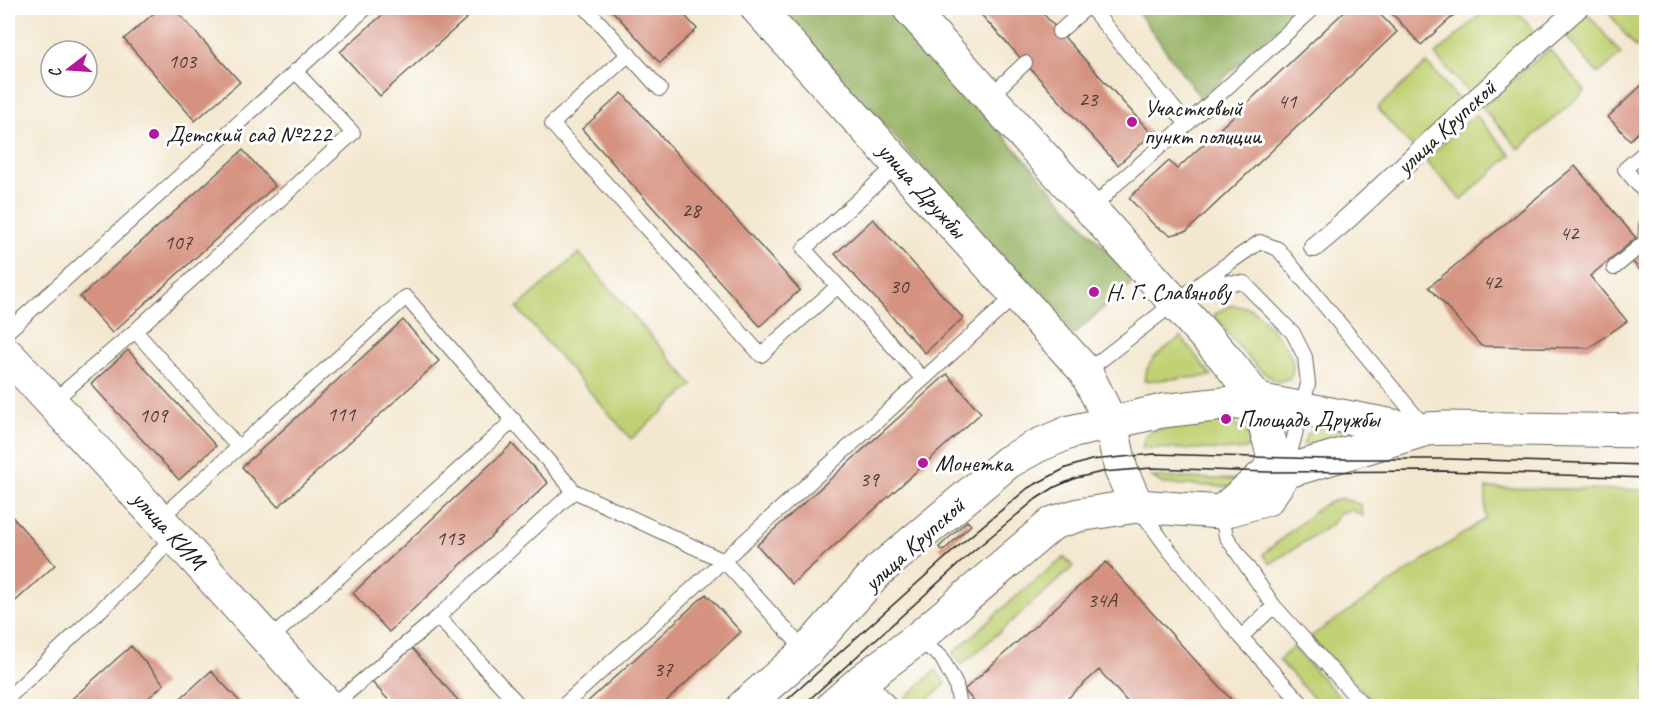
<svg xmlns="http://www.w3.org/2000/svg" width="1654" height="714" font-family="Caveat,sans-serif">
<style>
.green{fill:#c0d073;stroke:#6e7648;stroke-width:1.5}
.forest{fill:#98b265;stroke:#5a6740;stroke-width:1.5}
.building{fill:#d59280}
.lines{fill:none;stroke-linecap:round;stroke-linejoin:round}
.service-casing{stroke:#67635b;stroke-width:16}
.pedestrian-casing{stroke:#67635b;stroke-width:22}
.minor-casing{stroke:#67635b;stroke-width:28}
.tertiary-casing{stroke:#67635b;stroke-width:35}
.secondary-casing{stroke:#67635b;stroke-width:35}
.primary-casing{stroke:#67635b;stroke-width:35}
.service{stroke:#fff;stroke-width:14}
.pedestrian{stroke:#fff;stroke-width:20}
.minor{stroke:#fff;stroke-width:26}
.tertiary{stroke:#fff;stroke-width:33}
.secondary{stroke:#fff;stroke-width:33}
.primary{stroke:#fff;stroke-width:33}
.tram{stroke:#1c1c1c;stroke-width:1.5}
.poi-dot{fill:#b5179e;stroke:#fff;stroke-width:2}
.labels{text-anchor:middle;stroke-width:6;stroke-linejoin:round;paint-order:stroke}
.number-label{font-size:21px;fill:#4a3a35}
.poi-label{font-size:24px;fill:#1c1c1c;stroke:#fff;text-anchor:start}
.street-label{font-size:24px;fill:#1c1c1c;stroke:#fff}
</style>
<rect width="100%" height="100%" fill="#fff"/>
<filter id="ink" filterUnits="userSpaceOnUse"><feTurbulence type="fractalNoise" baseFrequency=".0167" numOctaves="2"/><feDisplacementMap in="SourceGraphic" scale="12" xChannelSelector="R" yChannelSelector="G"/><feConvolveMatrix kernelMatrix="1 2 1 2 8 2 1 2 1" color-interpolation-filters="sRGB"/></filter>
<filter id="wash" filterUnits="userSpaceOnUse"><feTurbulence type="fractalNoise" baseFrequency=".008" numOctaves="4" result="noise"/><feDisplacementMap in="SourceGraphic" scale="24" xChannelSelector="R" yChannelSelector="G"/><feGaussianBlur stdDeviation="1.35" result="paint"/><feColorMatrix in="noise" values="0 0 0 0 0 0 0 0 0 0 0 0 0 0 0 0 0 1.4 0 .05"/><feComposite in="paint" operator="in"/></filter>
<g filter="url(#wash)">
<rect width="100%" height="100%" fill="#f3e7cf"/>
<path class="green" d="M1488,8H1514L1537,34L1470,94L1435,55Z
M1605,8H1646V39L1636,48Z
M1588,14L1621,54L1598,74L1564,34Z
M1549,49L1585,91L1519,149L1482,107Z
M1427,63L1462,104L1413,148L1377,108Z
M1475,115L1511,155L1461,200L1425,160Z
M579,253L693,385L631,439L517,308Z
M1228,306C1236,306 1244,305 1251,309C1263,316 1284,344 1291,356C1294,363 1294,372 1290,378L1278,382C1253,370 1232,337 1214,315Z
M1181,337L1212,376L1144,381C1147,357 1163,351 1181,337Z
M1221,420L1235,424L1248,433L1250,447L1241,450L1142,448L1145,435L1155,430Z
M1319,426L1359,431L1314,445L1303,444L1308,434Z
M1152,477L1244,480L1232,487L1163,484Z
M1486,488L1646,490V706H1378L1310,637L1485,519Z
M1341,498L1361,505L1363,516L1352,510L1340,513L1331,525L1270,564L1263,554L1323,505Z
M1065,557L1073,567L962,665L953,653L1022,591Z
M1293,647L1348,706H1321L1279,660Z
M936,670L946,684L920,706H897Z"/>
<path class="forest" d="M779,8H889L1134,281L1073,335Z
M1135,8H1300L1201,99Z"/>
<g id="blocks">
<path class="building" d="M160,8H174L240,82L195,121L124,39Z
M390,8H478L380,96L340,52Z
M610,8H678L697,29L660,63Z
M975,8H1038L1152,134L1118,165Z
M1348,8H1374L1397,32L1187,231L1171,235L1156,227L1129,198L1169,161L1177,169Z
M1387,8H1462L1421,45Z
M1646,81V125L1630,140L1608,117Z
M622,93L800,290L760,326L582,129Z
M243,150L275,186L112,333L80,297Z
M1575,166L1636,238L1590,276L1627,321L1589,348L1481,346L1429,287Z
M873,219L963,318L925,353L835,254Z
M1646,251V277L1631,260Z
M403,320L439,361L278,507L242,467Z
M128,350L216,446L179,480L91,384Z
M947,374L981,413L792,584L757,545Z
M512,444L548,483L389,632L353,593Z
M8,512L55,565L8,608Z
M967,521L971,525L943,551L939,547Z
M1106,562L1237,706H1131L1099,670L1059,706H978L964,690Z
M706,594L741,632L661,706H583Z
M131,646L164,684L140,706H64Z
M411,647L463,706H394L371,681Z
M211,671L244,706H172Z"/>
</g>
</g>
<g filter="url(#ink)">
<use href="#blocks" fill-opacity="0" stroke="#67635b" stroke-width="1.5"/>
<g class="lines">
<g class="service-casing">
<path id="service" d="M586,8L660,89
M1091,8L1187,124
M1059,32L1086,8
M629,54L552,124L761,355L838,286
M989,97L1025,63
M1646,151L1625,169L1646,194
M898,164L804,249L923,379
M1092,210L1113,187L1187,124L1314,8
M1614,268L1645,242L1646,225
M1198,291L1222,282L1244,283L1293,333L1305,357L1308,384L1286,469
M8,331L366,8
M1086,372C1143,327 1199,282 1260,242L1278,249L1424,426
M52,402L135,331
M238,447L135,331L353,133L295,71
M1140,510L1170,551L1241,637
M1221,512L1226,536L1274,606L1364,706
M159,519L406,297L574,491L724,561L806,652
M1274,606L1241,637L1304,706
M438,617L574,491
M917,639L941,657L956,685L960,706
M269,640L514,420
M8,698L148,565L173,536
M332,706L438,617L520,706
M563,706L1016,295"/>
</g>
<g class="pedestrian-casing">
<path id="pedestrian" d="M1314,247L1346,220L1470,104L1578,8"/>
</g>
<g class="minor-casing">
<path id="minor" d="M861,681L883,706"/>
</g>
<g class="tertiary-casing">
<path id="tertiary" d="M8,355L159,519L328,706"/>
</g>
<g class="secondary-casing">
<path id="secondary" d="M757,8L1086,372L1111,423L1121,470L1137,506
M909,8L1225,358L1258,400L1274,457L1268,472L1221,512"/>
</g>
<g class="primary-casing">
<path id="primary" d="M744,706L806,652L878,571L1008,462L1037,446L1070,432L1162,411L1258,400L1414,430
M833,706L861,681L917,639L1053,523L1079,515L1137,506L1221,512L1267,499L1285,472L1427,429L1446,428L1646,431"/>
</g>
<use href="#service" class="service"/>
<use href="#pedestrian" class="pedestrian"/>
<use href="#minor" class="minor"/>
<use href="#tertiary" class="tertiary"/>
<use href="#secondary" class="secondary"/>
<use href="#primary" class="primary"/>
<path class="tram" d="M780,706L962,543L1028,488L1066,468L1091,460L1154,454L1326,459H1448L1646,465
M802,706L971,553L1036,499L1055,487L1076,478L1102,472L1152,468L1268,472L1443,471L1646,478"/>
</g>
</g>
<g class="poi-dot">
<circle cx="1132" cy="122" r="6"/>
<circle cx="154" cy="134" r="6"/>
<circle cx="1094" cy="292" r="6"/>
<circle cx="1226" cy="419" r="6"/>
<circle cx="923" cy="463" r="6"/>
</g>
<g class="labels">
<g class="number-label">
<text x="182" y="68">103</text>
<text x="1088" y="106">23</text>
<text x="1287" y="108">41</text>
<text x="691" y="217">28</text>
<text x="1569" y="240">42</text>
<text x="178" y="249">107</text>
<text x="1492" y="289">42</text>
<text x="899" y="293">30</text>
<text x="341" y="421">111</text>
<text x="153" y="422">109</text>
<text x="869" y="486">39</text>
<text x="450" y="545">113</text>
<text x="1102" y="607">34А</text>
<text x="663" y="676">37</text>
</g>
<g class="poi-label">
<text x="1144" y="116">Участковый<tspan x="1144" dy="28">пункт полиции</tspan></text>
<text x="166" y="142">Детский сад №222</text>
<text x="1106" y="300">Н. Г. Славянову</text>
<text x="1238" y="427">Площадь Дружбы</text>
<text x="935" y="471">Монетка</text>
</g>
<g class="street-label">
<text transform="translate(1446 127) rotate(-43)" y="8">улица Крупской</text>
<text transform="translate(922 190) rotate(48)" y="8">улица Дружбы</text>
<text transform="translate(169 530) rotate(48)" y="8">улица КИМ</text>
<text transform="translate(914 544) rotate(-42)" y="8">улица Крупской</text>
</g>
</g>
<rect width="1654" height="714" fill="none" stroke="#fff" stroke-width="30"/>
<g transform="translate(69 69) rotate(253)"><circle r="28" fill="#ffffff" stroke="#a4a4a4" stroke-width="1.5"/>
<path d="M0-4.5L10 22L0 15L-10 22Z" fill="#b5179e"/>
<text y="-9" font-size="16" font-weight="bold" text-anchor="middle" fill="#1c1c1c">С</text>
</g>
</svg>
